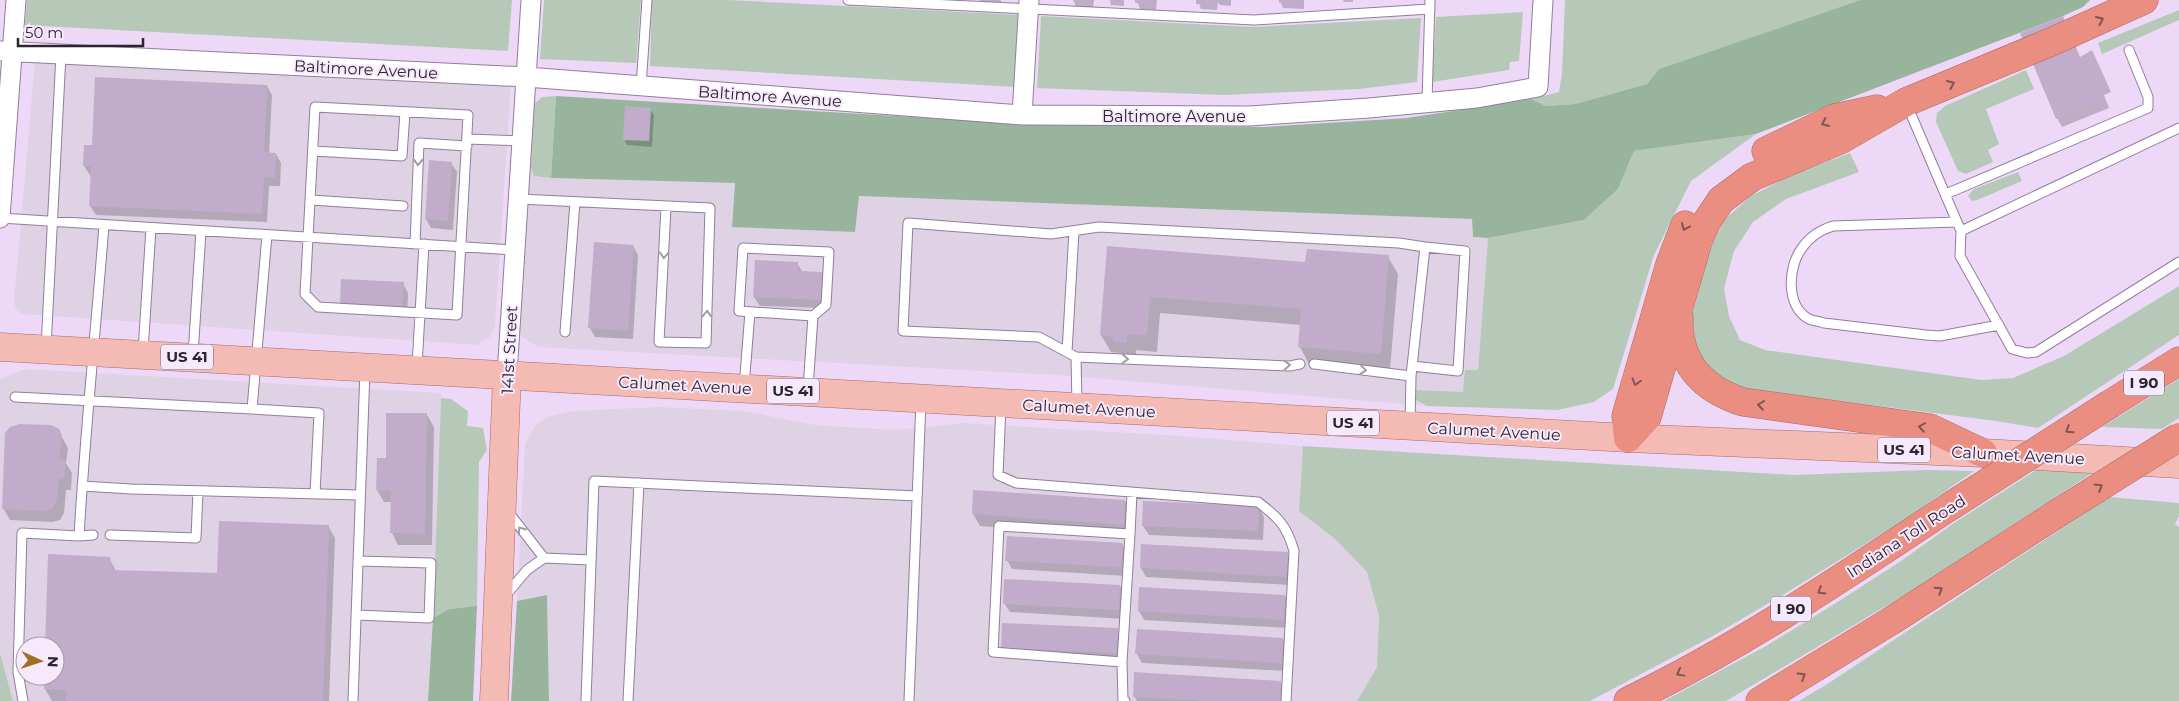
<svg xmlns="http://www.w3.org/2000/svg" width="2179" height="701" font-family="Montserrat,sans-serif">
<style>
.commercial{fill:#e0d2e5;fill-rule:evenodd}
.green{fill:#b6c9b8}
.forest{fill:#99b49c}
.shadow{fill:#0003}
.building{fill:#c1adcb}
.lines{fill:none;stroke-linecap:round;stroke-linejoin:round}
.lane-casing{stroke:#917e9a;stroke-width:11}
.street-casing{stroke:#917e9a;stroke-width:21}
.primary-casing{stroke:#a86965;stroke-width:29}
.highway-casing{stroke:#a86965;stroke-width:29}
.lane{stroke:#fff;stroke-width:9}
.street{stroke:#fff;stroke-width:19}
.primary{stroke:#f3bbb4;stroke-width:28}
.highway{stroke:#eb8e82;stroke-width:28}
.highway-bridge-casing{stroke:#a86965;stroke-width:29;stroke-linecap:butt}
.highway-bridge{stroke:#eb8e82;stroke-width:28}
.oneway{stroke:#825455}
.oneway2{stroke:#a09da2}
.labels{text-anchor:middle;stroke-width:4;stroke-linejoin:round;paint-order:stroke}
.shield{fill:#f6e9fc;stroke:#69606d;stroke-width:1}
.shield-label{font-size:15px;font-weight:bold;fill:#2c2530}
.street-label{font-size:16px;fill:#2c2530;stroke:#f6e9fc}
</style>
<rect width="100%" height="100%" fill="#edd9f7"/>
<path class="commercial" d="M35,61L511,83L495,326L490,337L477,345L23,314L16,310L14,302Z
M531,168L534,176L551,178L735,183L732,227L855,232L859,196L1472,219L1473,237L1488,238L1478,370L1463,392L1416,400L1427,406L1057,375L538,347L519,335Z
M25,369L441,393L433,618L428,701H13L0,653V379ZM25,646H55V676H25Z
M658,407L745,411L815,425L896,430L963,423L1181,436L1303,446L1299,511L1335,539L1367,572L1379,616L1377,667L1357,701H549L547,595L517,601L525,444L534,427L547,417L573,411Z"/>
<path class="green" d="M27,0H512L508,51L25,25Z
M544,0H641L636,63L540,59Z
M652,0H728L1022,15L1017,87L650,66Z
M1565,0H1860L1659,69L1647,84L1575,104L1546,106L1531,99L1559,92L1562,73Z
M2179,10V20L2102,54L2098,43Z
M1523,12L1519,61L1510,62L1509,70L1432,82L1436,17Z
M1041,16L1253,27L1421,18L1417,82L1359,89L1224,95L1037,88Z
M2026,70L2034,89L1986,109L1999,144L1988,150L1993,162L1966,174L1958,171L1936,122L1937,113L1945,106Z
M556,96L551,178L534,176L531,168L534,104L542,97Z
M1756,134L1691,181L1654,255L1613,389L1594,402L1557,410L1427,406L1416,400V390L1463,392L1465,370H1478L1488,238L1584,220L1618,189L1634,151Z
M1850,153L1859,172L1786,199L1753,222L1734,251L1724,289L1729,316L1740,340L1765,350L1981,380L2013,378L2064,356L2179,286V335L2038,428L1996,421L1740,388L1712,374L1694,344L1691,319L1709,252L1725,219L1751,196L1790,176Z
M2018,172L2022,181L1977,200L1972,201L1968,196L1974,189Z
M2179,379V418L2162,429L2102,427Z
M441,398L451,399L468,411L467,426L483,428L487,450L479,462L477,606L449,609L433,618Z
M1303,446L1793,475L1926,470L1974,471L1904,520L1791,590L1711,637L1590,701H1357L1377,667L1379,616L1367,572L1335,539L1299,511Z
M2041,467L2094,472L1913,590L1726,701H1664L1766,646L1836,603L1901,561L1954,523Z
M2109,497L2179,503V516L2175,524L2179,527V701H1799L1829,683Z
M0,653L13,701H0Z"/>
<path class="forest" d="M1860,0H2090L2083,7L2063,16L1756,134L1634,151L1618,189L1584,220L1488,238L1473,237L1472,219L859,196L855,232L732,227L735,183L551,178L556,96L1032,124L1264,127L1407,118L1531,99L1546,106L1575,104L1647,84L1659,69Z
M547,595L549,701H511L517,601Z
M477,606L473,701H428L433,618L449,609Z"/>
<path class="shadow" d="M980,0H1001V4L981,2Z
M1073,0H1094L1093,8L1076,6Z
M1110,0H1124V6L1111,5Z
M1137,0H1157L1156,10L1140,9Z
M1198,0H1231V6L1220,5L1218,2L1217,10L1201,9Z
M1280,0H1304V9L1283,8Z
M1343,0H1353V2H1344Z
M2092,52L2111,92L2104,95L2109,108L2062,127L2057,118L2080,58Z
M267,86L272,95L269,154H276L281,163L280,186H269L267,222L96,215L90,206L92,175H90L84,166L93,146Z
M650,109L654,115L652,147L627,145L624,139Z
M430,161L451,163L457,172L453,230L431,228L426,219Z
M633,246L638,255L633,339L595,337L590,328Z
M1108,247L1306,263L1388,257L1398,274L1390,370L1309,364L1300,347L1301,325L1160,313L1157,352L1136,350V359L1124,358L1121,353L1111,352L1101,335Z
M797,263L803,273H821L827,283L826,308L760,306L754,297Z
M403,284L408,293L407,316L346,313Z
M427,415L434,427L432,545H398L392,533V502H384L377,490L387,459Z
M58,430L68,448L66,463L72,473L71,490H66L64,513L60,520L52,522L10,520L3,508Z
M1125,501L1132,513L1130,537L980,526L973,514Z
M1144,503L1259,508L1264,517L1263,540L1149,535L1143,526Z
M328,526L335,538L329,701H52L45,689L46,676H55V646H47L109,558L116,571L219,575Z
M1122,544L1127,553L1126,576L1012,569L1007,560Z
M1287,553L1292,562L1291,585L1146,577L1141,568Z
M1120,586L1125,596L1124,619L1010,612L1004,603Z
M1140,588L1285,596L1290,605L1289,628L1144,620L1139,611Z
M1117,629L1122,638L1121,661L1007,657L1002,647Z
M1283,639L1288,648L1286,671L1142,663L1137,654Z
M1280,682L1286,691L1285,701H1137L1134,696Z"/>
<path class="building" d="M1135,0H1154L1153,4L1135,3Z
M1196,0H1215V5L1196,4Z
M1279,0H1301V4L1279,3Z
M2063,16L2080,57L2092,50L2107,83L2100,86L2105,99L2056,119L2020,33Z
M95,77L267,85L264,152L276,153L275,178L264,177L262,214L89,206L91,166H83L84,145H92Z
M625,106L651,108L649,141L623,140Z
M429,160L452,162L448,221L425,219Z
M594,242L634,245L628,331L588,328Z
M1107,246L1305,262L1307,249L1389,255L1381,354L1298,347L1301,309L1150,297L1147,335L1127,334L1126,343L1113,341V337L1100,335Z
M755,260L798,262V271L822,272L821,300L753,297Z
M341,279L404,282L402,308L340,304Z
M386,413H427L425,534L390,533L391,491L376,490L377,458H386Z
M20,424L51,425L59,429L62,435L59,459L66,460L64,479L59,478L57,500L53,508L45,511L2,509L5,433L10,427Z
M973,490L1125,500L1124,525L972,514Z
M1143,501L1259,506L1258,531L1142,526Z
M219,521L329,525L323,701H66V690L44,689V676H55V646H45L48,554L110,557L113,570L217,573Z
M1007,536L1123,543L1121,567L1005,561Z
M1141,544L1288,552L1286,577L1140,568Z
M1004,579L1120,585L1119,610L1003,604Z
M1139,587L1285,595L1284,620L1138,611Z
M1002,623L1118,628L1117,653L1001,648Z
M1137,629L1283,638L1282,663L1135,654Z
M1134,672L1281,681L1280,701H1207L1133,697Z"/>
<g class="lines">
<g class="lane-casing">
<path id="lane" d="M848,0L1254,20L1430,9
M641,86L647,0
M1427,102L1430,0
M1907,105L1957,222L1961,231L1960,256L2012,349L2027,353L2036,352L2179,262
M315,107L468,115L457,315L318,307L305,294Z
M467,139L522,141
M313,151L402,156L405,112
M1946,194L2148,108V97L2129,50
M519,199L710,208L706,343L659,342L666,207
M311,200L403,206
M0,218L515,250
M1957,222L1833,226C1820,230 1810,236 1802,248C1788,266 1785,306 1809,319C1813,321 1819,321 1824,323L1926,335L1940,336L1999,325
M1961,231L2179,128
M415,244L419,143L467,146
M565,332L575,202
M46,348L61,54
M143,351L151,228
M1067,352L1074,231
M193,355L201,231
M1076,357L1077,405
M1300,364L1290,366L1076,357L1039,337L903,331L908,223L1051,234L1099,227L1399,243L1425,247L1411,376L1410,422
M1314,364L1411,376
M417,366L424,244
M1412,366L1458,371L1465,251L1425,247
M744,387L750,312
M808,389L813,316L826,305L829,252L743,248L739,311L813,316
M15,397L252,409L267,235
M1001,406L998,475L1016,483L1258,502C1278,517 1287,526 1294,551L1286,701
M252,409L319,413L315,494
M82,486L131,489L360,495
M509,513L544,558
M110,535L196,538L198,491
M79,536L93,535
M505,596L527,570L544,558L591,560
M356,615L429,618L431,563L358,561
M1122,662L1130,534
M23,701L18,672L22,533L79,536C85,432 96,328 104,225
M353,701L365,370
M586,701L594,481L917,496
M628,701L639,483
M909,701L921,401
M1125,701H1123L1122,662L993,652L999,526L1130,534L1132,493"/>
</g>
<g class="street-casing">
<path id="street" d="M0,51L526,77L1022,115L1249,116L1369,108L1477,98L1538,87L1543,0
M1022,115L1029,0
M0,218L16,0
M507,375L531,0"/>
</g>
<g class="primary-casing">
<path id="primary" d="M0,347L1628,438L1983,453L2179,464
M494,701L507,375"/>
</g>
<g class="highway-casing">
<path id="highway" d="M1766,151L1835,118L1877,109
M1679,317C1677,362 1702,389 1743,402L1930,428L1983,453
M2110,404L2179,361
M1628,438L1647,417L1698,241L1707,221L1721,200L1752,177L1840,140L1906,102L2051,42L2144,0
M1628,438L1626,416L1670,264L1685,225
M1628,701C1740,647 1845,576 1949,507
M1760,701L1891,621L2058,513"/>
</g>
<use href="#lane" class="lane"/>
<use href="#street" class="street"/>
<use href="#primary" class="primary"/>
<use href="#highway" class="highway"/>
<g class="highway-bridge-casing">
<path id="highway-bridge" d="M1949,507L2110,404
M2058,513L2179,437"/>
</g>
<use href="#highway-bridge" class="highway-bridge"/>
</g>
<defs><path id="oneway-chevron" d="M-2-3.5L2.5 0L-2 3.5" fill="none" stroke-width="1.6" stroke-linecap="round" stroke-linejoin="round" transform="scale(1.25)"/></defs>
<g class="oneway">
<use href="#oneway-chevron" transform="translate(2100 20) rotate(-24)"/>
<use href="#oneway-chevron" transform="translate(1951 84) rotate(-23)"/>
<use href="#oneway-chevron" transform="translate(1825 123) rotate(155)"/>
<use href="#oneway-chevron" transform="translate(1685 227) rotate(113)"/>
<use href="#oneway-chevron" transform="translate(1636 382) rotate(106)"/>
<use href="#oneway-chevron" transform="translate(1761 405) rotate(-172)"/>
<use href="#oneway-chevron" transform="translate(1922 427) rotate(-171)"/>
<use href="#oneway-chevron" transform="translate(2069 430) rotate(147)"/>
<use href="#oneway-chevron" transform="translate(2099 487) rotate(-32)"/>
<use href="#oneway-chevron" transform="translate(1939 590) rotate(-33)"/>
<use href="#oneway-chevron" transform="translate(1821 591) rotate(149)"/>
<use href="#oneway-chevron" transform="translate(1680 673) rotate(151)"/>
<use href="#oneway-chevron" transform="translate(1802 676) rotate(-32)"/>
</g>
<g class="oneway2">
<use href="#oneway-chevron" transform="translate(418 162) rotate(93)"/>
<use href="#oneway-chevron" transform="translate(664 255) rotate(93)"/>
<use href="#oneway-chevron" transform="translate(707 314) rotate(-88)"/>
<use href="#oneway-chevron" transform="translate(1125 359) rotate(3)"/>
<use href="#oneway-chevron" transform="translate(1287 365) rotate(-3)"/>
<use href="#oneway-chevron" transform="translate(1363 370) rotate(7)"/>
<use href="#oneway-chevron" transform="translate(521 530) rotate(-125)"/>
</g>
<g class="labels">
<g class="shield">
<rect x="161" y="344.5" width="52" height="25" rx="4"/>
<rect x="2124" y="370.5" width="40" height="25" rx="4"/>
<rect x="767" y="378.5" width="52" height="25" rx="4"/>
<rect x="1327" y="410.5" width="52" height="25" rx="4"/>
<rect x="1878" y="437.5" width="52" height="25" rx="4"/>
<rect x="1771" y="596.5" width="40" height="25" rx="4"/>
</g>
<g class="shield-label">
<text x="187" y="362">US 41</text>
<text x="2144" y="388">I 90</text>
<text x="793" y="396">US 41</text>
<text x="1353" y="428">US 41</text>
<text x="1904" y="455">US 41</text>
<text x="1791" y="614">I 90</text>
</g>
<g class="street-label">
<text transform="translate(366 69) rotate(3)" y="6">Baltimore Avenue</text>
<text transform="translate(770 96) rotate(4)" y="6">Baltimore Avenue</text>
<text x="1174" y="122">Baltimore Avenue</text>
<text transform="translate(509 350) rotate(-87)" y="6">141st Street</text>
<text transform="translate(685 385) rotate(3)" y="6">Calumet Avenue</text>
<text transform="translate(1089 408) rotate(3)" y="6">Calumet Avenue</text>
<text transform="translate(1494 431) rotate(3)" y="6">Calumet Avenue</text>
<text transform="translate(2018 455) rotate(3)" y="6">Calumet Avenue</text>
<text transform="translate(1906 536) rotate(-33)" y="6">Indiana Toll Road</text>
</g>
</g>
<g transform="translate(40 661) rotate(93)"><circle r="24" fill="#f6e9fc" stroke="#a59baa"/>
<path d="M0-4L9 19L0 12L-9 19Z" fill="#a06f23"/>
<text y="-8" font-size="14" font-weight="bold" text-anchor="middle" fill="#2c2530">N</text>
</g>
<path d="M18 38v8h125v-8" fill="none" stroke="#2c2530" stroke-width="2.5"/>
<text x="25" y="38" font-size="15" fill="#2c2530" stroke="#f6e9fc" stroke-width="4" paint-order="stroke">50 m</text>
</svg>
